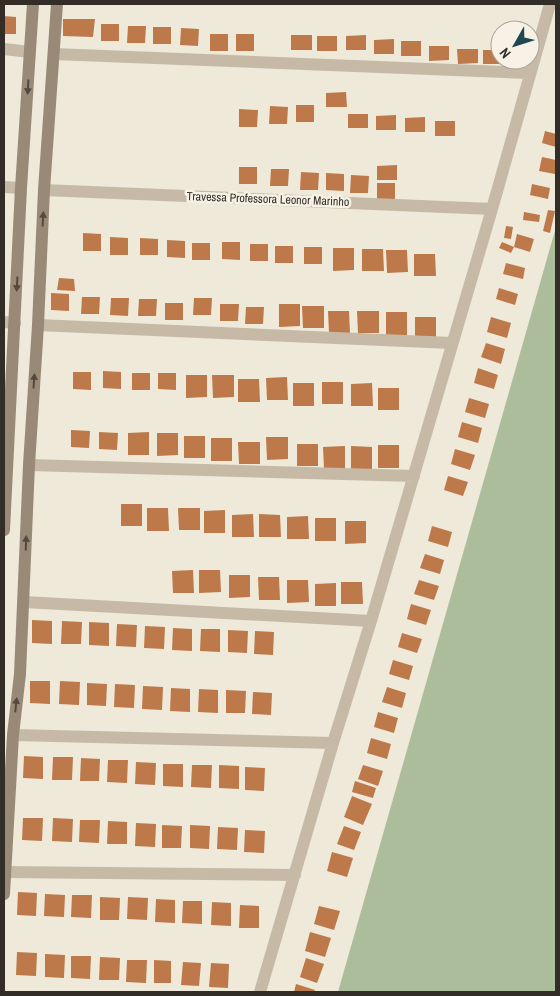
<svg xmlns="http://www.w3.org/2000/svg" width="560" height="996" font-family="'Archivo Narrow',sans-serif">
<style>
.green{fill:#acbd9b}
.building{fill:#bd794a}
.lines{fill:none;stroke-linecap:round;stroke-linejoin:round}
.street{stroke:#c6baa7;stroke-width:12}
.secondary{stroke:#998a78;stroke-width:12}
.oneway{fill:#52493f}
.labels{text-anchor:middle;stroke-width:5;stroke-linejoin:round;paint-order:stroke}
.street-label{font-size:12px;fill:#332d27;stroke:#f7f2e5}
</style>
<rect width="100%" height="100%" fill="#efe9da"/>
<path class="green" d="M556,227V992H338Z"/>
<path class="building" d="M4,16L16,17V34H4Z
M63,19H95L93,37L63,36Z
M101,24H119V41H101Z
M128,26H146L145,43H127Z
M153,27H171V44H153Z
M181,28L199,29L198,46L180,45Z
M210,34H228V51H210Z
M236,34H254V51H236Z
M291,35H312V50H291Z
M366,35V50H346V36Z
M317,36H337V51H317Z
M394,39V54H374V40Z
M401,41H421V56H401Z
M429,46H449V60L429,61Z
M457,49H478V63L458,64Z
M483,50H500V60H503V64H483Z
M346,92L347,107H326V93Z
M296,105H314V122H296Z
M270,106L288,107L287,124H269Z
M239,109L258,110L257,127H239Z
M348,114H368V128H348Z
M396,115V130H376V116Z
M425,117V132H405V118Z
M435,121H455V136H435Z
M545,131L556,134V147L542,143Z
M542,157L556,160L555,174L539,171Z
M397,165V180H377V166Z
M239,167H257V184H239Z
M271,169H289L288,186H270Z
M301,172L319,173L318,190H300Z
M326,173L344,174V191L326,190Z
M351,175L369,176L368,193H350Z
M377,183H395V200H377Z
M532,184L550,188L548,199L530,195Z
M548,210L555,211L550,233L543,231Z
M524,212L540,215L539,222L523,220Z
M506,226L513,227L511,239L504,238Z
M83,233L101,234V251H83Z
M517,234L534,239L530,252L514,247L511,253L499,248L502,242L514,247Z
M110,237L128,238V255H110Z
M140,238L158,239V255H140Z
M167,240L185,241V258L167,257Z
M222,242H240V260L222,259Z
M192,243H210V260H192Z
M250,244H268V261H250Z
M275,246H293V263H275Z
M304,247H322V264H304Z
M333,248H354V270L333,271Z
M362,249H383L384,271H362Z
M386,250H407L408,272L387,273Z
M414,254H435L436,276H414Z
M506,263L525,268L523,279L503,274Z
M59,278L74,279L75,291L57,290Z
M499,288L518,294L515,305L496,299Z
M51,293L69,294V311L51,310Z
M82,297H100L99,314H81Z
M111,298H129L128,316L110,315Z
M194,298H212L211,315H193Z
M139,299H157L156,316H138Z
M165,303H183V320H165Z
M220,304H239L238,321H220Z
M279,304H300V326L279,327Z
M302,306H324V328H303Z
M246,307H264L263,324H245Z
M328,311H349L350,333H329Z
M357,311H379V333H358Z
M386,312H407V335H386Z
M415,317H436V339H415Z
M491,317L511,323L507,338L487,332Z
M486,343L505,349L501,364L481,357Z
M478,368L498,375L494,389L474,383Z
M103,371L121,372V389L103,388Z
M73,372H91V390L73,389Z
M132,373H150V390H132Z
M158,373H176V390L158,389Z
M186,375H207V397L186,398Z
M212,375H234V397L213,398Z
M287,377L288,400H267L266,378Z
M238,379H259L260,402H238Z
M322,382H343V404H322Z
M293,383H314V406H293Z
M372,383L373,406H351V384Z
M378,388H399V410H378Z
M469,398L489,404L485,418L465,412Z
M462,422L482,428L478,443L458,437Z
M71,430L90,431L89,448L71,447Z
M99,432L118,433L117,450L99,449Z
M149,432V455H128V433Z
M157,433H178V455L157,456Z
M184,436H205V458H184Z
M266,437H288V459L267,460Z
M211,438H232V461H211Z
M238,442H260V464H239Z
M297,444H318V466H297Z
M378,445H399V468H378Z
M345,446V469H324L323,447Z
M351,446L372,447V469H351Z
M455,449L475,455L470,470L451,464Z
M448,476L468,482L463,496L444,490Z
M121,504H142V526H121Z
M147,508H168L169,531H147Z
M178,508H200V530H179Z
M225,510V533H204V511Z
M253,514L254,537H232V515Z
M259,514L280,515L281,537H259Z
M308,516L309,539H287V517Z
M315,518H336V541H315Z
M345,521H366V543L345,544Z
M432,526L452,532L448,547L428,541Z
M425,554L444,560L440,574L420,568Z
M193,570L194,593H173L172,571Z
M199,570H220L221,592L199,593Z
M229,575H250V597L229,598Z
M258,577H279L280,600H259Z
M287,580H308L309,602L287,603Z
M419,580L439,586L434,600L414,594Z
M341,582H362L363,604H341Z
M336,583V606H315V584Z
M411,604L431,610L426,625L407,619Z
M32,620L52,621V644L32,643Z
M62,621L82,622L81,644H61Z
M89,622L109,623V646L89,645Z
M117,624L137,625L136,647L116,646Z
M145,626L165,627L164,649L144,648Z
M173,628L192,629V651L172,650Z
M201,629H220V652L200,651Z
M228,630L248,631L247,653L228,652Z
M255,631L274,632L273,655L254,654Z
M402,633L422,639L417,653L398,647Z
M393,660L413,666L409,680L389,674Z
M30,681H50V704L30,703Z
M60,681L80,682L79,705L59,704Z
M87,683L107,684L106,706L87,705Z
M115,684L135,685L134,708L114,707Z
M143,686L163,687L162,710L142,709Z
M387,687L406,693L402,708L382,702Z
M171,688L190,689V712L170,711Z
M199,689L218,690V713L198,712Z
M226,690L246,691L245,713H226Z
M253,692L272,693L271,715L252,714Z
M378,712L398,718L394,733L374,727Z
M371,738L391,744L387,759L367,753Z
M24,756L43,757V779L23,778Z
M53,757H73L72,780H52Z
M81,758L100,759L99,781H80Z
M108,760H128L127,783L107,782Z
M136,762L156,763L155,785L135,784Z
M163,764H183V787L163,786Z
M192,765H212L211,788L191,787Z
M219,765L239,766V789L219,788Z
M363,765L383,771L378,786L358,779Z
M245,767L265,768L264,791L245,790Z
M355,781L376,788L373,798L352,792Z
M352,796L372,804L363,825L344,817Z
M23,818H43L42,841L22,840Z
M53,818L73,819L72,842L52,841Z
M80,820H100L99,843L79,842Z
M108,821L127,822V844H107Z
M136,823L156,824L155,847L135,846Z
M162,825L182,826L181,848H162Z
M190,825L210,826L209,849L190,848Z
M344,826L361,832L354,850L337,844Z
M218,827L238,828L237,850L217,849Z
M245,830L265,831L264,853L244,852Z
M332,852L353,858L347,877L327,871Z
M18,892L37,893L36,916L17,915Z
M45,894L65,895L64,917L44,916Z
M72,895H92L91,918L71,917Z
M100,897L120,898L119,920H100Z
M128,897L148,898L147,920L127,919Z
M156,899L175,900V923L155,922Z
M183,901H202V924L182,923Z
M212,902L231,903V926L211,925Z
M240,905L259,906V928H239Z
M319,906L340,911L334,930L314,924Z
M310,932L331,938L325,957L305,951Z
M17,952L37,953L36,976L16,975Z
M45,954L65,955L64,978L45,977Z
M71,956H91L90,979L71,978Z
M100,957L120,958L119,980H99Z
M306,958L324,964L317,983L300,977Z
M127,960H147L146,983L126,982Z
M154,960L171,961V983H154Z
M183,962L201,963L199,986L181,985Z
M211,963L229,964L228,988L209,987Z
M296,984L315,990L314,992H294Z"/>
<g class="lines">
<path class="street" d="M4,49L30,52
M54,54L529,73
M4,187L21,188
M44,190L492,209
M4,322L15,323
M38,325L452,343
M29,465L414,476
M24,602L371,621
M13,735L333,743
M4,872L295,875
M260,992L333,743L371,621L492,209L550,4"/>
<path class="secondary" d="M4,530L21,188L33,4
M4,894L13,735L20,674L29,465L38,325L44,190L57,4"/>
</g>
<defs><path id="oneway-solid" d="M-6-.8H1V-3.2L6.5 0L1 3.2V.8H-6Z" transform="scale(1.25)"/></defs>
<g class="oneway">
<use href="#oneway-solid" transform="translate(28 87) rotate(93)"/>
<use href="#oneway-solid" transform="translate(43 219) rotate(-87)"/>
<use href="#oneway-solid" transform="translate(17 284) rotate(93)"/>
<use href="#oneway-solid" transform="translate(34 381) rotate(-86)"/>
<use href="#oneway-solid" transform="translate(26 543) rotate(-88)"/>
<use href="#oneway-solid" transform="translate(16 705) rotate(-84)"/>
</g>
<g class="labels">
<g class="street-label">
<text transform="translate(268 199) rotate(2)" y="4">Travessa Professora Leonor Marinho</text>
</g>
</g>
<rect width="560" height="996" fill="none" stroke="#332d27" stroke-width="10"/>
<g transform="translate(515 45) rotate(231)"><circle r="24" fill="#f7f2e5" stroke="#a9a399"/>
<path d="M0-4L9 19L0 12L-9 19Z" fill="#204651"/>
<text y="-8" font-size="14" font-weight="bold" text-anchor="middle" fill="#332d27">N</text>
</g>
</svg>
